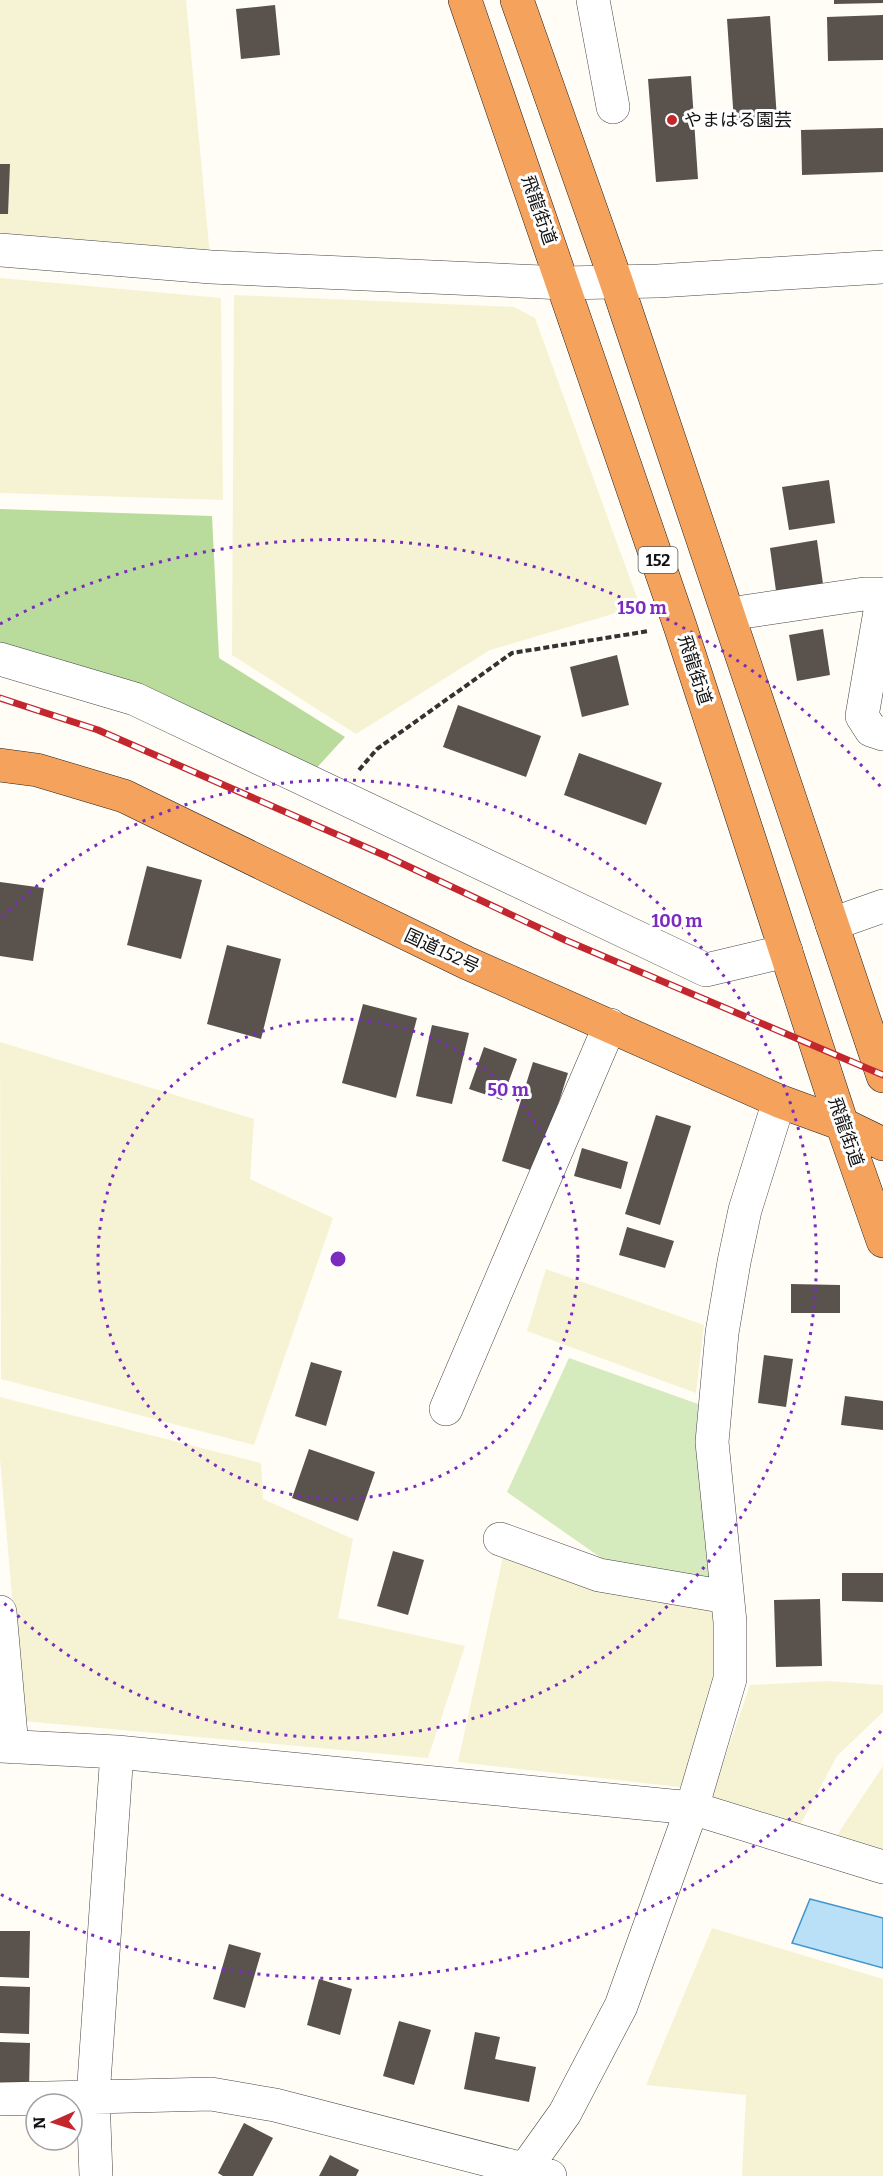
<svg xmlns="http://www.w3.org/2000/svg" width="883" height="2176" font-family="Bitter,'Noto Sans JP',serif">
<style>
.farmland{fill:#f6f3d4}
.green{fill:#d5ebbd}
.forest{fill:#b9dc9c}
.water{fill:#b9e0f7;stroke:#3f96cf;stroke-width:1.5}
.building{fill:#5a524d}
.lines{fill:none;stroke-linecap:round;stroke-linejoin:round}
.minor-casing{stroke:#444;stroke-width:34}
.highway-casing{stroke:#222;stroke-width:34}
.path{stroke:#333;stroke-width:4;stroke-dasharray:6 3;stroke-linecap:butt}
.minor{stroke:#fff;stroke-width:33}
.highway{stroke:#f5a25d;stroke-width:33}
.rail-casing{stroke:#c4262e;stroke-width:7}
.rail{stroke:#fff;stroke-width:4.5;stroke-dasharray:14;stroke-linecap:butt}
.ring{fill:none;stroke:#7b2cbf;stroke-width:3;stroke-dasharray:3 6}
.poi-dot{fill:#c4262e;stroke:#fff;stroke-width:2}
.labels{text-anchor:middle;stroke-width:6;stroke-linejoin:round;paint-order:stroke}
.shield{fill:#fff;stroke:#585858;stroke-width:1.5}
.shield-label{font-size:16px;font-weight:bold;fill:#111}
.poi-label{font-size:18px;fill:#111;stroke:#fff;text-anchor:start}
.street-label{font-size:18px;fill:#111;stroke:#fff}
.centre{fill:#7b2cbf;stroke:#fff;stroke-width:3}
.ring-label{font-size:18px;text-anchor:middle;font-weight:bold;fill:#7b2cbf;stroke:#fff;stroke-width:6;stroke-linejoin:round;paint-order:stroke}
</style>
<rect width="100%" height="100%" fill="#fffdf5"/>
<path class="farmland" d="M0,0H186L211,267L0,250Z
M0,278L221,298L223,500L0,493Z
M234,295L514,307L535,318L640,606L490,650L356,734L232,655Z
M0,1042L254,1119L250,1179L333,1218L254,1445L1,1379Z
M546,1269L704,1325L696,1393L527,1331Z
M0,1397L261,1463L263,1499L353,1539L338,1618L465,1646L428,1758L23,1721L0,1459Z
M504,1552L583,1587L713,1611L719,1673L688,1788L458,1762Z
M827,1681L883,1685V1712L837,1756L798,1829L710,1801L750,1685Z
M883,1766V1852L835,1838Z
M712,1928L883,1979V2176H742L746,2095L646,2085Z"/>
<path class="green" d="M569,1358L698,1404L712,1580L607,1562L507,1492Z"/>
<path class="forest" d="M0,509L212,516L219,658L345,737L311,774L0,658Z"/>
<path class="water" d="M810,1899L883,1918V1968L792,1943Z"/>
<path class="building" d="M834,0H883V3L834,4Z
M275,5L280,55L241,59L236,9Z
M883,15V60L828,61L827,17Z
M770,16L777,119L734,122L727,19Z
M691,76L698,179L656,182L648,79Z
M883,128V172L802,175L801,130Z
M0,164H10L8,214H0Z
M829,480L835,523L789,530L782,487Z
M817,540L823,584L776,591L770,548Z
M823,629L830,675L797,681L789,635Z
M617,655L629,705L582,717L570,667Z
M458,705L541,736L526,777L443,747Z
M579,753L662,783L646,825L564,795Z
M147,866L202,880L181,959L127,945Z
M0,882L44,888L33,961L0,956Z
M227,945L281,959L261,1039L207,1024Z
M363,1004L417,1018L396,1098L342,1083Z
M432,1025L469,1033L452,1104L416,1096Z
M484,1047L517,1059L502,1100L469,1089Z
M533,1062L568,1073L537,1172L502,1161Z
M656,1115L691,1126L660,1225L625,1214Z
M582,1148L628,1162L621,1189L574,1176Z
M627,1227L674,1241L665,1268L619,1255Z
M791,1284L840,1285V1313H791Z
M764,1355L793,1359L786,1407L758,1403Z
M311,1362L342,1371L326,1426L295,1416Z
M845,1396L883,1401V1430L841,1425Z
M309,1449L375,1472L358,1521L292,1498Z
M393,1551L424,1560L408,1615L377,1606Z
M842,1573H883V1602L842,1601Z
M820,1599L822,1666L776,1667L774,1600Z
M0,1931H30L29,1978L0,1977Z
M229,1944L261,1953L245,2008L213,1999Z
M319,1979L352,1989L340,2035L307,2025Z
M0,1986L30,1987L29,2034L0,2033Z
M399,2021L431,2030L414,2085L383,2076Z
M475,2032L500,2037L495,2059L536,2067L529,2102L464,2089Z
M0,2042L30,2043L29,2089H0Z
M244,2123L273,2138L253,2176H223L218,2173Z
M330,2155L359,2170L356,2176H319Z"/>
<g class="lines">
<g class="minor-casing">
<path id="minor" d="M593,0L613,107
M0,250L211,267L564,283L658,281L883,267
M883,594L862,716L871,730L883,734
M729,614L864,594H882
M0,659L135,699L706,970L786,951
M832,924L883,906
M446,1409L610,1025
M500,1539L599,1575L727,1597
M0,1612L12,1747
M0,1746L117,1752L692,1808L883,1867
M117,1752L93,2097L211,2094L275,2105L550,2176
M0,2099L93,2097L96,2176
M520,2176L565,2113L621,2006L692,1808L730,1679V1622L712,1442L722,1333L734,1262L745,1210L779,1101"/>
</g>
<g class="highway-casing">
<path id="highway" d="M465,0L680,626L842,1124L883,1241
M517,0L616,281L883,1076
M0,765L37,770L124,796L467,963L779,1101L842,1124L883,1144"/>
</g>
<path class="path" d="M359,770L377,749L512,653L649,631"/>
<use href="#minor" class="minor"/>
<use href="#highway" class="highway"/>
<g class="rail-casing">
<path id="rail" d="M0,698L98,730L386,856L565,940L883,1075"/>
</g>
<use href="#rail" class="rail"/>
</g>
<g class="ring">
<circle cx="338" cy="1259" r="240"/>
<path d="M2 917A479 479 0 1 1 2 1601"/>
<path d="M881 1731A719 719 0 0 1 0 1894M0 624A719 719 0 0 1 881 787"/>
</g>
<circle class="poi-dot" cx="672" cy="120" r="6"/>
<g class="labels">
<rect class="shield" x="638.5" y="547" width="39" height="26" rx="4.5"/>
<g class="shield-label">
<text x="658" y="566">152</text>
</g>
<g class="poi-label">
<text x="684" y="126">やまはる園芸</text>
</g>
<g class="street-label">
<text transform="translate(539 210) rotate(71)" y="6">飛龍街道</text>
<text transform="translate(695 670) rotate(72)" y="6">飛龍街道</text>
<text transform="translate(442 951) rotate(25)" y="6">国道152号</text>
<text transform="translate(846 1132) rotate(71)" y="6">飛龍街道</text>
</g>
</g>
<circle cx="338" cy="1259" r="9" class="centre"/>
<g class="ring-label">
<text x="642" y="614">150 m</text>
<text x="677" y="927">100 m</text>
<text x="508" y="1096">50 m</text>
</g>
<g transform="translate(54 2122) rotate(267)"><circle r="28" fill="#ffffff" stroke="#a0a0a0" stroke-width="1.5"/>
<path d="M0-4.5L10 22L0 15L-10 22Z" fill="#c4262e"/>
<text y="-9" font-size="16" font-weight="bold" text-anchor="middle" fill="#111111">N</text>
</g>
</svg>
